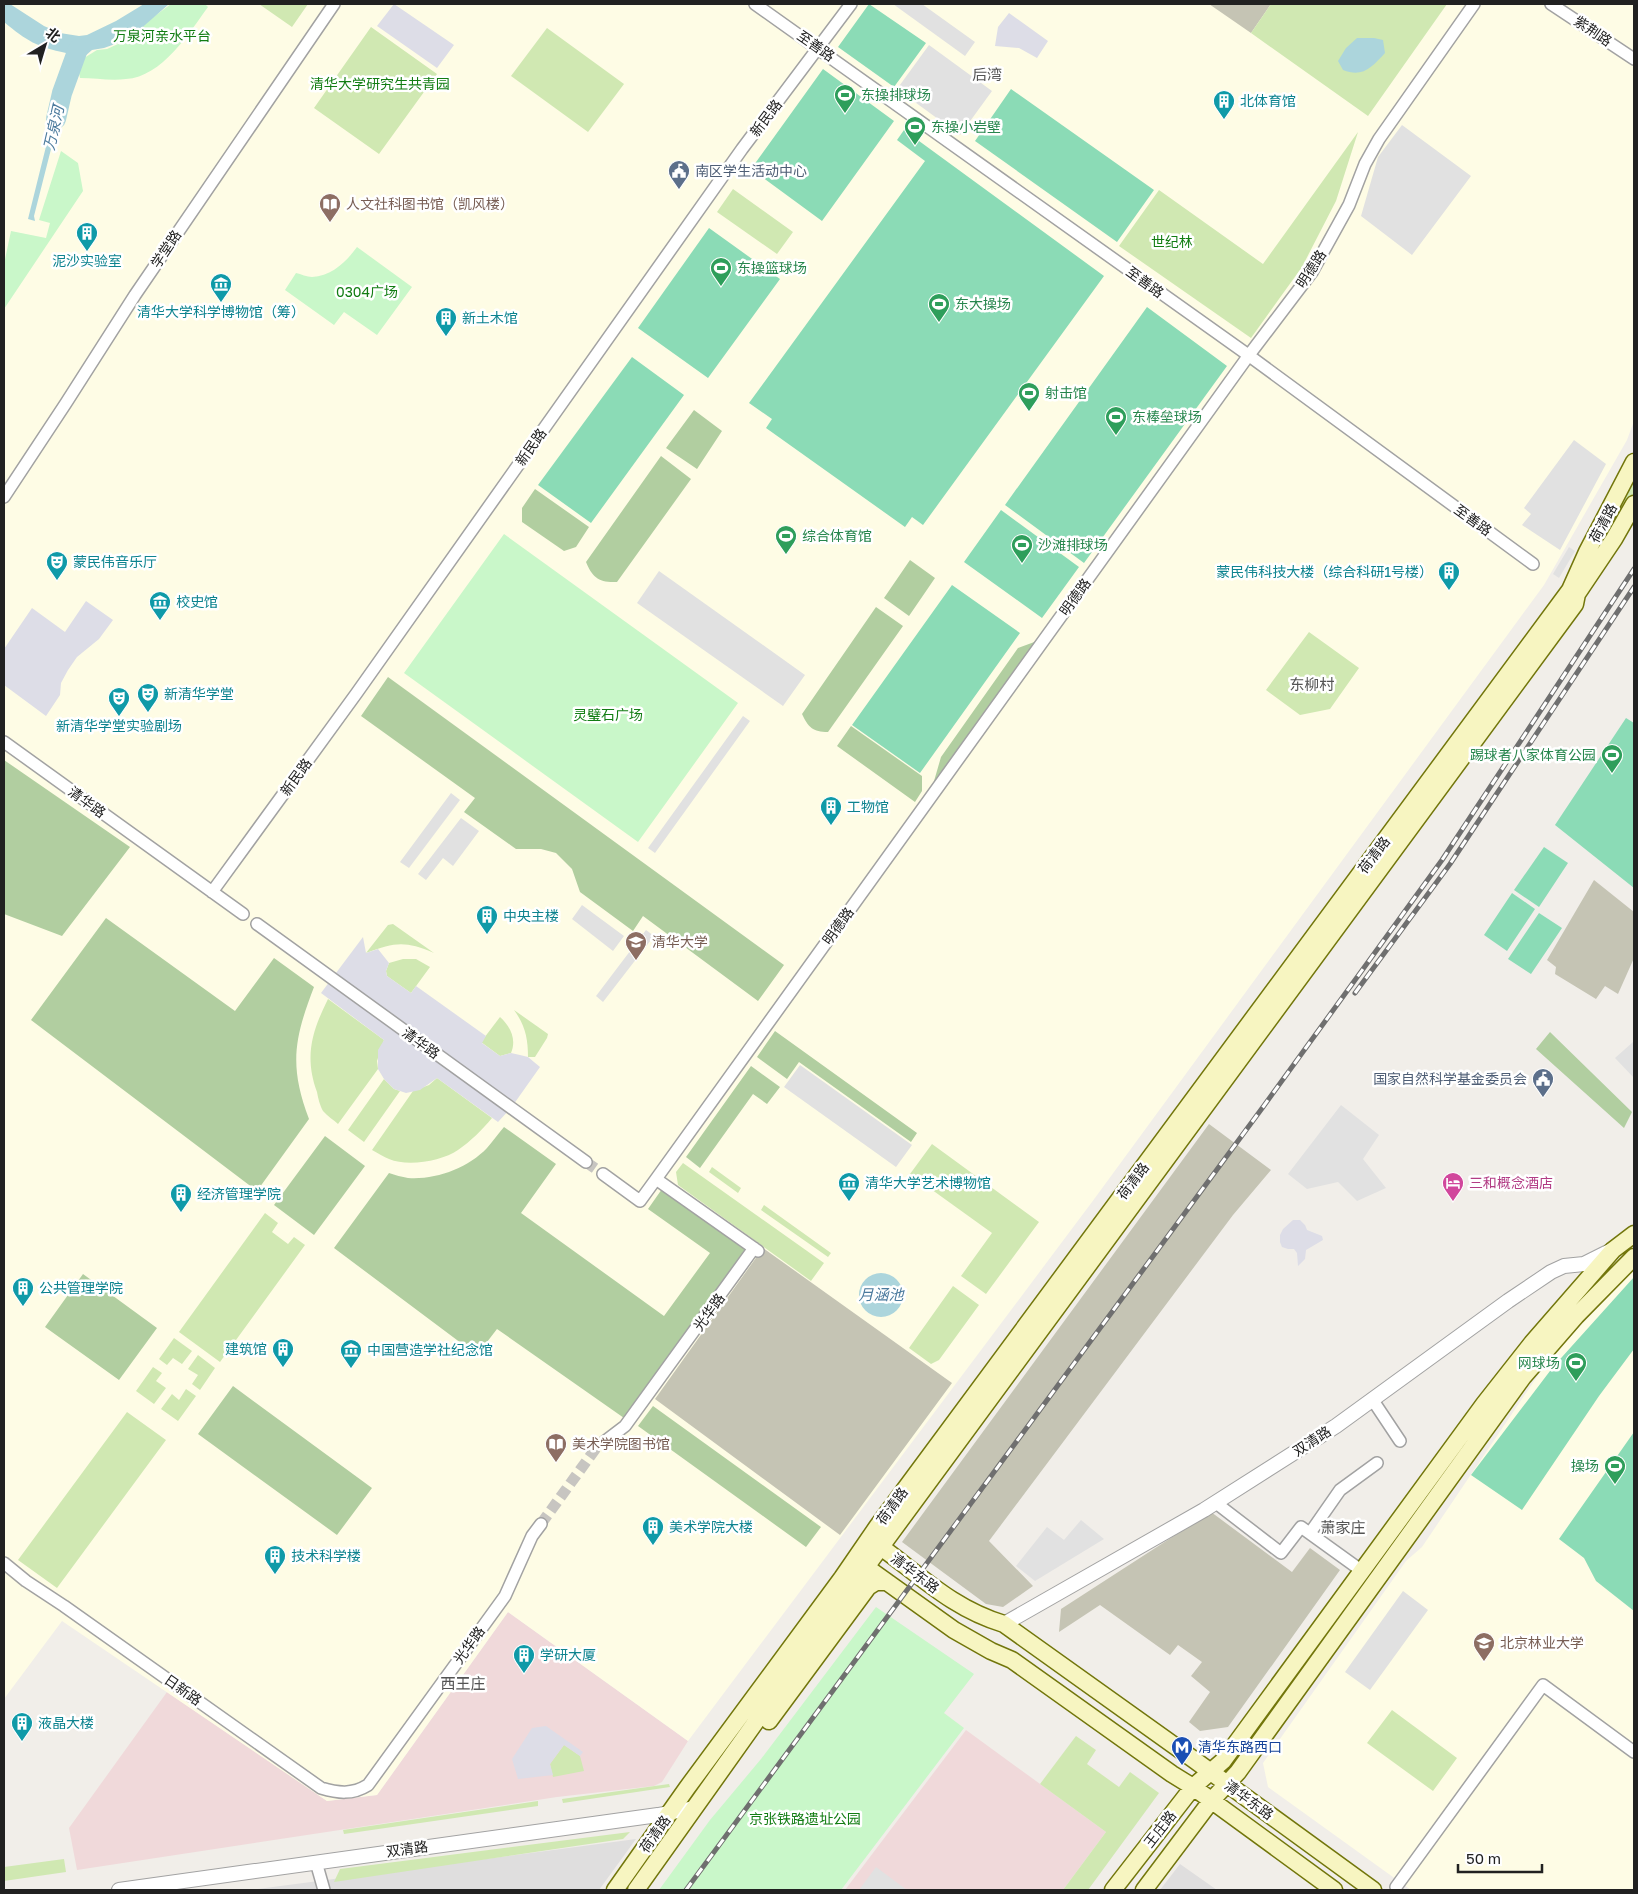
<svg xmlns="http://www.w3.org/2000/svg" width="1638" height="1894" font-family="'Golos Text','Noto Sans SC',sans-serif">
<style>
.residential{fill:#dfdede}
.commercial{fill:#f0d9da}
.education{fill:#fefce5}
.construction{fill:#c5c4b4}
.grass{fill:#d0e8b2}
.forest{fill:#b1cea0}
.park{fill:#c9f7c9}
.pitch{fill:#8bdbb6}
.parking{fill:#e1e1e1}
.plaza{fill:#dddde7}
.water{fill:#acd5dc}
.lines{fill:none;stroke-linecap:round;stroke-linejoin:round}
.river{stroke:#acd5dc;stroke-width:20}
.minor-tunnel{stroke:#c7c5c1;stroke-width:11;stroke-dasharray:11 5.5;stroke-linecap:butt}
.minor-casing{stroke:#a2a2a2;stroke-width:14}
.tertiary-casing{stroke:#a2a2a2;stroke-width:16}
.secondary-casing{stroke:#72760b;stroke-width:19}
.minor{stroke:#fff;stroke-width:11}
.tertiary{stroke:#fff;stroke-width:14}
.secondary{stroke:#f7f5c1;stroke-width:16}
.rail-casing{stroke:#6f6f6f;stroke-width:5}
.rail{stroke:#fff;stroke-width:3;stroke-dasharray:9;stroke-linecap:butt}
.labels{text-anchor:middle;stroke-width:5;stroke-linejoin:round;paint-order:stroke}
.street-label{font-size:14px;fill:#212121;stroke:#fff}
.park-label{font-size:14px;fill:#127d13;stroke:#fff}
.leisure-label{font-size:14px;fill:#27864d;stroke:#fff;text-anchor:start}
.culture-label{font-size:14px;fill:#0d838f;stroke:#fff;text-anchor:start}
.service-label{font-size:14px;fill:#4e5e75;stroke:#fff;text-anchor:start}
.education-label{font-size:14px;fill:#785e54;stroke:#fff;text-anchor:start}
.hotel-label{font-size:14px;fill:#b23c85;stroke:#fff;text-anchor:start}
.transit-label{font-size:14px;fill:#164399;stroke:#fff;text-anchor:start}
.neighbourhood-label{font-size:15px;fill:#545454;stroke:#fff}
.water-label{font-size:15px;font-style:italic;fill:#4b7a9d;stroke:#fff}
</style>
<rect width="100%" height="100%" fill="#f1eee9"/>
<path class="residential" d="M636,1839L599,1890H251Z
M1180,1864L1217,1890H1160Z"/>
<path class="commercial" d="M508,1612L688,1741L662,1782L654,1786L557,1797L77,1870L69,1828L167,1692L327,1801L377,1795Z
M966,1730L1106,1832L1063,1890H845Z"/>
<path class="education" d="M4,4H1634V421L1627,440L1544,585L1092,1202L688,1741L508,1612L377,1795L327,1801L62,1621L4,1699Z
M1634,1270V1890H1411L1268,1787L1263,1763L1406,1561L1422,1547L1547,1362L1625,1277Z"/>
<path class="construction" d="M1209,4H1271L1251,33Z
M1594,880L1634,912V958L1618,994L1605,986L1596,999L1555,974L1556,967L1547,960Z
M1209,1124L1271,1170L1233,1215L989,1541L1033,1586L1003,1607L986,1604L902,1542Z
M763,1248L952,1383L840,1535L655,1399Z
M1211,1512L1292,1572L1310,1548L1340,1570L1228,1727L1200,1731L1189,1722L1210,1692L1191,1676L1202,1662L1178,1645L1170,1655L1100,1605L1059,1632L1061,1609Z"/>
<path class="grass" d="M259,4H308L292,27Z
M1271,4H1447L1368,116L1251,33Z
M371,27L437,74L379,154L314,108Z
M547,28L624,84L588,132L511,76Z
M1358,132L1336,201L1302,267L1251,338L1119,246L1159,190L1263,264Z
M733,189L793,232L777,254L717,212Z
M1634,467V495L1622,516L1600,547L1596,548Z
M1309,632L1359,668L1330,709L1300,715L1266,690Z
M393,924L434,953C405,941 396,942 366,953L388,925Z
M403,959H416L430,967L411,993L387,976L386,971L389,963Z
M328,999L384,1040L377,1061L378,1069L338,1124C334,1120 327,1116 323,1111C320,1106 318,1098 317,1092C304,1057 312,1031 328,999Z
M514,1010L548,1034L547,1038L535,1057H528C528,1038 525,1025 514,1010Z
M500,1017C510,1026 517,1039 511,1053L500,1056L481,1042Z
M437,1078L492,1118C482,1130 471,1141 458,1150C442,1161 408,1167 389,1159C384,1157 378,1153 372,1150L413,1091L429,1085Z
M384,1079L394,1089L400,1091L364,1142L348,1130Z
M932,1144L1039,1222L986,1294L961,1276L992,1233L910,1174Z
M683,1163L824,1263L811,1281L678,1185L676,1172Z
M712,1167L741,1188L738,1193L709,1172Z
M764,1205L831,1253L828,1257L761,1210Z
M265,1213L278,1223L272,1232L288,1244L294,1237L305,1245L220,1362L179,1332Z
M953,1286L979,1305L939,1360L931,1364L909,1348Z
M174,1338L192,1351L182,1364L173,1358L167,1365L159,1359Z
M198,1355L215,1368L200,1390L192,1384L198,1375L188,1369Z
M153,1367L162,1373L156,1381L166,1388L154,1404L136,1391Z
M186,1389L196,1396L178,1421L161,1409L172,1394L179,1400Z
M127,1412L166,1440L57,1588L18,1560Z
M1392,1710L1457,1758L1433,1791L1367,1743Z
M1076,1736L1096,1750L1087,1764L1119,1787L1130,1772L1159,1793L1088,1890H1063L1106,1832L1040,1784Z
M564,1745L580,1756L584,1771L553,1777L550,1764Z
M669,1784L670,1787L563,1803L562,1799Z
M538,1801V1806L344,1834L343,1830Z
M630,1832L623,1839L334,1882L340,1869Z
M64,1859L66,1872L4,1881V1867Z"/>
<path class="forest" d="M694,410L722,431L697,469L666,448Z
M661,456L691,479L617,582C599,583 592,577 586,562Z
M535,489L589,527L576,547L564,551L522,522V508Z
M910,560L935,578L909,616L884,598Z
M876,607L903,626L828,732C813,732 808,727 802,714Z
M1037,641L932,788L941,757L1018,648Z
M388,677L784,965L758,1001L643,916L633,931L580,892L572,869L556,853L541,849H516L464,812L475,798L361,716Z
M851,726L922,776V791L915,802L837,746Z
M4,760L130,847L62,936L4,914Z
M106,918L235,1011L274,958L314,987C294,1039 289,1066 309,1119L257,1191L31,1020Z
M775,1031L917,1133L911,1142L799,1062L787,1079L757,1057Z
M1550,1032L1632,1112L1624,1128L1536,1049Z
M751,1066L780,1087L767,1104L753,1094L700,1168L686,1157Z
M504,1127L556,1164L521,1213L664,1316L710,1253L648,1209L662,1189L746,1248L624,1418L497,1329L477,1355L334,1248L389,1173C395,1175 402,1177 408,1178C436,1180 468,1168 487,1148C493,1141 498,1134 504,1127Z
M325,1136L365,1166L314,1235L274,1205Z
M83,1274L157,1328L119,1380L45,1327Z
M233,1386L372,1488L337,1535L198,1434Z
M653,1406L821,1527L806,1547L638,1426Z"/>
<path class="park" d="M171,4H205L208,7C189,33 162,77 126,79C111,81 95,78 80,78L79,73L84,58L97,50L107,49L129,39L152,18Z
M61,151L78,163L83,191L4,309V264L11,231L46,238L50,223L39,220Z
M357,247L412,287L377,335L344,312L334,325L285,290L296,273C301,274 307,277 312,277C332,276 346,262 357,247Z
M504,534L738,703L638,842L404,673Z
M876,1607L974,1674L944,1713L964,1728L841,1890H659L710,1820L761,1759Z"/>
<path class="pitch" d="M869,4L926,43L894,87L838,47Z
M823,69L894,121L822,221L751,169Z
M1011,89L1154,190L1117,242L975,141Z
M904,130L1104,276L923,525L912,517L905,527L766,428L772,419L749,403L925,161L897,140Z
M709,228L780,279L708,378L638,328Z
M1147,307L1227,366L1084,563L1005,505Z
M632,357L684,395L591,523L538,485Z
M1001,510L1079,567L1042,618L964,562Z
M952,585L1020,633L920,773L852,725Z
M1626,718L1634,723V888L1555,825Z
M1544,847L1568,863L1539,907L1514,890Z
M1512,893L1535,909L1507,951L1484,935Z
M1539,913L1562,928L1531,974L1508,959Z
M1634,1277V1349L1599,1396L1522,1510L1471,1475L1553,1367Z
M1634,1432V1611L1596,1581L1584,1558L1559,1539Z"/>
<path class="parking" d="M893,4H922L975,42L965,56Z
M929,45L992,91L960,135L897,89Z
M1402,125L1471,176L1412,255L1361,216L1378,157Z
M1574,440L1606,464L1560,550L1522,525L1531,514L1524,508Z
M1569,547L1575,551L1559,578L1553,574Z
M659,571L805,675L783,706L637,603Z
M743,716L750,721L655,853L648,848Z
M451,793L460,800L409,868L400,862Z
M461,818L479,831L453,866L443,858L426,880L418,874Z
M582,905L624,936L613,951L572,919Z
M646,930L654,936L603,1002L596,996Z
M1633,1042L1634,1043V1078L1615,1058Z
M800,1065L912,1145L896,1167L784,1087Z
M1341,1105L1379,1135L1363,1159L1386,1188L1357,1201L1338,1182L1307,1189L1288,1174Z
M1081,1520L1104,1539L1035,1581L1016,1566L1047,1527L1064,1540Z
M1403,1591L1428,1610L1370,1690L1345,1672Z
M876,1867L907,1890H859Z"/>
<path class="plaza" d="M394,4L454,45L437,68L377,26Z
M1009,13L1048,41L1037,58L1019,48L995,46L998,27Z
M86,601L113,620L99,639L77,657L68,670L61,683L60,695L46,716L4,685V649L32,608L65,632Z
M363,937L366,953L378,949L389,963L386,971L387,976L411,993L416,986L486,1036L482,1043L500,1056L511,1053L520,1055L528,1057L540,1067L511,1108L498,1122L437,1078L420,1090L406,1093L394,1089L384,1079L378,1069V1050L384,1040L321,993Z
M1293,1220H1300L1305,1225L1307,1230L1322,1236L1323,1240L1306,1250L1305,1259L1298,1266L1297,1253L1294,1249H1288L1282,1247L1280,1242V1235L1283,1229Z
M546,1726L583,1752L580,1756L564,1745L550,1764L553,1775L518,1779L512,1759L532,1728Z"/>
<path class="water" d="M4,4H10L44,26L60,33L79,36L87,35L116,21L144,4H169L129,39L104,48L92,50L84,57L73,76L64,72L68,59L66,53C37,47 27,41 4,22Z
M1357,38H1374L1383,40L1385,53C1372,67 1363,78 1343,70L1338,61L1346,48Z
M60,90L65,94L34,216L35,221L28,219Z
M859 1295a22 22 0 1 1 44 0a22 22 0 1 1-44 0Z"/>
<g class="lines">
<path class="river" d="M56,119L62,93L78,49"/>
<path class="minor-tunnel" d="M586,1162L603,1174
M541,1524L596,1448L604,1442"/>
<g class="minor-casing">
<path id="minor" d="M755,4L1244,352L1533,564
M1551,4L1634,59
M4,497L66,403L135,295L334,4
M4,742L243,914
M212,892L356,694L742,149L851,4
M257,924L586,1162
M603,1174L640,1201L656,1179L758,1251
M656,1179L1249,355L1312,272L1349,205L1365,164L1379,139L1474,4
M1372,1399L1400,1441
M604,1442L625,1426L754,1248
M1216,1503L1281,1553L1301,1527L1362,1571
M1310,1533L1340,1490L1377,1463
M4,1563L26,1581L64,1606L321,1788C338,1793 352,1795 368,1785L505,1596L532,1536L541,1524
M316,1862L324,1890
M1396,1887L1543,1685L1634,1752"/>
</g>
<g class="tertiary-casing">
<path id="tertiary" d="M1004,1624L1204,1510L1336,1426L1508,1301L1551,1272L1564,1266L1584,1264L1610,1251
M119,1890L658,1815L694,1808"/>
</g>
<g class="secondary-casing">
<path id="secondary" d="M870,1548L881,1547C923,1578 954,1609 1004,1624L1193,1759L1373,1890
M864,1556L866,1567L954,1630L991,1651L1012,1660L1172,1774L1193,1787L1334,1890
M769,1721L868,1587L876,1582H887
M615,1890L687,1788L842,1578L877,1527L1570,590L1587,552L1634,462
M636,1890L866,1567L1575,604L1577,594L1614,539L1634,504
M1113,1890L1193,1787L1223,1761L1484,1404L1532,1343L1613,1250L1634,1234
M1144,1890L1211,1801L1238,1772L1523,1377L1576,1316L1634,1257"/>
</g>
<use href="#minor" class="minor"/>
<use href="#tertiary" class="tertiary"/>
<use href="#secondary" class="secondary"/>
<g class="rail-casing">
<path id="rail" d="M1355,993L1450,864L1634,587
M686,1890L1263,1107L1442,860L1634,569"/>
</g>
<use href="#rail" class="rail"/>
</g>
<defs>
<g id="stadium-pin" transform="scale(1.125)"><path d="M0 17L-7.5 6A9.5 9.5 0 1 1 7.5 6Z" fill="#2e9e5b" stroke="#fff"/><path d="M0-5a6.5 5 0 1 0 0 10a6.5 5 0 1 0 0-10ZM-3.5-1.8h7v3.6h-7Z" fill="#fff"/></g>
<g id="building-pin" transform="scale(1.125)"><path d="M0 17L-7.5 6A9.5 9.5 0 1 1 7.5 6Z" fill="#0f9aa8" stroke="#fff"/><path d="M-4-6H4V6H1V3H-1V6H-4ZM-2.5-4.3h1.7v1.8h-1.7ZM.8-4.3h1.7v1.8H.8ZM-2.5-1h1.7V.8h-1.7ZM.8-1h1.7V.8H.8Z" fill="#fff"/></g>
<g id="civic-pin" transform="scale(1.125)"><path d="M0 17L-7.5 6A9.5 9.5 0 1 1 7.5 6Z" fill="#5c6f8a" stroke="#fff"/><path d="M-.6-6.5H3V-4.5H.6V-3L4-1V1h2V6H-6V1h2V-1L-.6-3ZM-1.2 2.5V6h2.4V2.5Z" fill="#fff"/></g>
<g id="library-pin" transform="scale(1.125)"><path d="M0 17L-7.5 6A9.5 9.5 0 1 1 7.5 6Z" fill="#8d6e63" stroke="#fff"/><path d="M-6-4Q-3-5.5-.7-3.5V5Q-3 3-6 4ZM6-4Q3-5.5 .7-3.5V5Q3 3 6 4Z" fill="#fff"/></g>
<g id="museum-pin" transform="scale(1.125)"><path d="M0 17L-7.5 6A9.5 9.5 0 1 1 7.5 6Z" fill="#0f9aa8" stroke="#fff"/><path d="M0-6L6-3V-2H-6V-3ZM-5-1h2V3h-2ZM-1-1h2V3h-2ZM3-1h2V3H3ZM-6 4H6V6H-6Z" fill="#fff"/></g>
<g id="theatre-pin" transform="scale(1.125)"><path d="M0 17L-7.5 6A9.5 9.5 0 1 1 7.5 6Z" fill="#0f9aa8" stroke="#fff"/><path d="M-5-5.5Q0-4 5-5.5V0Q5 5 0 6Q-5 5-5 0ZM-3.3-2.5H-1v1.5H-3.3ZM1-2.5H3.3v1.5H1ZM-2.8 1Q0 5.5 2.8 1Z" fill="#fff"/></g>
<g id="university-pin" transform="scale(1.125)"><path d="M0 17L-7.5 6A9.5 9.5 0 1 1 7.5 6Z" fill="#8d6e63" stroke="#fff"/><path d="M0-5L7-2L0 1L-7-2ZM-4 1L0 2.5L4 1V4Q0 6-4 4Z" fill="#fff"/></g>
<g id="hotel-pin" transform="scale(1.125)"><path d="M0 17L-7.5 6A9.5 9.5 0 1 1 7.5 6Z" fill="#d1479c" stroke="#fff"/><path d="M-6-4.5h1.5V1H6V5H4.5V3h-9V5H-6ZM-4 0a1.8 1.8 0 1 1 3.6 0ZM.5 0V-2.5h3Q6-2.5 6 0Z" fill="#fff"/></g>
<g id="metro-pin" transform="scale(1.125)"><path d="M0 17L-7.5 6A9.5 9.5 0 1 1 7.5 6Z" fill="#1a4fb4" stroke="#fff"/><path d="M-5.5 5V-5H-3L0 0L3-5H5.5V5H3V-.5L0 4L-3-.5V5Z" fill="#fff"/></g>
</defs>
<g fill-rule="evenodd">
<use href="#stadium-pin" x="845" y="95"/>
<use href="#building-pin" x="1224" y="101"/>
<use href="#stadium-pin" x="915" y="127"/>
<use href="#civic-pin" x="679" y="171"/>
<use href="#library-pin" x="330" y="204"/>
<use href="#building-pin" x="87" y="233"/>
<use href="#stadium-pin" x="721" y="268"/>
<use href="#museum-pin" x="221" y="284"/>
<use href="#stadium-pin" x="939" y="304"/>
<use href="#building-pin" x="446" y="318"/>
<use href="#stadium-pin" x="1029" y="393"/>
<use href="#stadium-pin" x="1116" y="417"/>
<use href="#stadium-pin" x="786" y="536"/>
<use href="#stadium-pin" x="1022" y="545"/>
<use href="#theatre-pin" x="57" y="562"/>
<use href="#building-pin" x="1449" y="572"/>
<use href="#museum-pin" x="160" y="602"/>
<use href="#theatre-pin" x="148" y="694"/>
<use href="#theatre-pin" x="119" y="698"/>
<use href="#stadium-pin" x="1612" y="755"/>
<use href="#building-pin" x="831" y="807"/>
<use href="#building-pin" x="487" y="916"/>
<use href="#university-pin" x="636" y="942"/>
<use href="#civic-pin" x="1543" y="1079"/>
<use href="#museum-pin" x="849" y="1183"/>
<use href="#hotel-pin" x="1453" y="1183"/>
<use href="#building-pin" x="181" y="1194"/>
<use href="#building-pin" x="23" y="1288"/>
<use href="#building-pin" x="283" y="1349"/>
<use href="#museum-pin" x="351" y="1350"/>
<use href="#stadium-pin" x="1576" y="1363"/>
<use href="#library-pin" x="556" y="1444"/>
<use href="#stadium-pin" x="1615" y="1466"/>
<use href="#building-pin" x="653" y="1527"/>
<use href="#building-pin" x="275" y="1556"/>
<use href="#university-pin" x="1484" y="1643"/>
<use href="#building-pin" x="524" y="1655"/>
<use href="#building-pin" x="22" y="1723"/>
<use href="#metro-pin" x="1182" y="1747"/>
</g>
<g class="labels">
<g class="street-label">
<text transform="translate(1593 31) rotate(34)" y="5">紫荆路</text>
<text transform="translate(816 46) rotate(35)" y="5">至善路</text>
<text transform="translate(766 118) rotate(-53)" y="5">新民路</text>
<text transform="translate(166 249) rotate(-56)" y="5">学堂路</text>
<text transform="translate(1311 269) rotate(-57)" y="5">明德路</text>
<text transform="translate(1145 282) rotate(36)" y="5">至善路</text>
<text transform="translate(531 447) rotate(-55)" y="5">新民路</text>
<text transform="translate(1473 520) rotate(36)" y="5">至善路</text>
<text transform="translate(1603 523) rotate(-62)" y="5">荷清路</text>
<text transform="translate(1075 597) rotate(-54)" y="5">明德路</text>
<text transform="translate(296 777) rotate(-54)" y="5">新民路</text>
<text transform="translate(87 802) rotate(36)" y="5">清华路</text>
<text transform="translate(1374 855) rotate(-53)" y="5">荷清路</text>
<text transform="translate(838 926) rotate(-54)" y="5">明德路</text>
<text transform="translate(421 1043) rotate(36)" y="5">清华路</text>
<text transform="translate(1133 1181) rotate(-53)" y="5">荷清路</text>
<text transform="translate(709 1312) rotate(-54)" y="5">光华路</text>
<text transform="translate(1312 1441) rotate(-33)" y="5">双清路</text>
<text transform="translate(892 1506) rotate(-54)" y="5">荷清路</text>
<text transform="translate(915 1573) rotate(37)" y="5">清华东路</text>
<text transform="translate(469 1645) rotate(-54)" y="5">光华路</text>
<text transform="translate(183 1690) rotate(35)" y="5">日新路</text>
<text transform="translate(1249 1800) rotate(36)" y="5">清华东路</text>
<text transform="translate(1160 1829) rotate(-52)" y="5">王庄路</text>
<text transform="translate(655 1834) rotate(-55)" y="5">荷清路</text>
<text transform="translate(407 1849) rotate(-8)" y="5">双清路</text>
</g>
<g class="park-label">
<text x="162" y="41">万泉河亲水平台</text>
<text x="380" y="89">清华大学研究生共青园</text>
<text x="1172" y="247">世纪林</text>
<text x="367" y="297">0304广场</text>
<text x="608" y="720">灵璧石广场</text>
<text x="805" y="1824">京张铁路遗址公园</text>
</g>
<g class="leisure-label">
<text x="861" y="100">东操排球场</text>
<text x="931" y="132">东操小岩壁</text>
<text x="737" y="273">东操篮球场</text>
<text x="955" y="309">东大操场</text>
<text x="1045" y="398">射击馆</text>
<text x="1132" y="422">东棒垒球场</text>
<text x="802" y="541">综合体育馆</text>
<text x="1038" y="550">沙滩排球场</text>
<text x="1596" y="760" text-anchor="end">踢球者八家体育公园</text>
<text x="1560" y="1368" text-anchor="end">网球场</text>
<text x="1599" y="1471" text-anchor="end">操场</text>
</g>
<g class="culture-label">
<text x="1240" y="106">北体育馆</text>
<text x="87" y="266" text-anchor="middle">泥沙实验室</text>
<text x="221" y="317" text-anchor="middle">清华大学科学博物馆（筹）</text>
<text x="462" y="323">新土木馆</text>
<text x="73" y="567">蒙民伟音乐厅</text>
<text x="1433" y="577" text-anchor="end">蒙民伟科技大楼（综合科研1号楼）</text>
<text x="176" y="607">校史馆</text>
<text x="164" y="699">新清华学堂</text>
<text x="119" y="731" text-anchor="middle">新清华学堂实验剧场</text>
<text x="847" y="812">工物馆</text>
<text x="503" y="921">中央主楼</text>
<text x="865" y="1188">清华大学艺术博物馆</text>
<text x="197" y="1199">经济管理学院</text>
<text x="39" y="1293">公共管理学院</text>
<text x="267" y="1354" text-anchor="end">建筑馆</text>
<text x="367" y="1355">中国营造学社纪念馆</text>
<text x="669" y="1532">美术学院大楼</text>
<text x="291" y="1561">技术科学楼</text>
<text x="540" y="1660">学研大厦</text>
<text x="38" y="1728">液晶大楼</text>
</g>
<g class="service-label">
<text x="695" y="176">南区学生活动中心</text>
<text x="1527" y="1084" text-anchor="end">国家自然科学基金委员会</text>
</g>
<g class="education-label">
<text x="346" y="209">人文社科图书馆（凯风楼）</text>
<text x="652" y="947">清华大学</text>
<text x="572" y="1449">美术学院图书馆</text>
<text x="1500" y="1648">北京林业大学</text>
</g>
<g class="hotel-label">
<text x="1469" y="1188">三和概念酒店</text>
</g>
<g class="transit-label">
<text x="1198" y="1752">清华东路西口</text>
</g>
<g class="neighbourhood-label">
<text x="987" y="80">后湾</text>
<text x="1312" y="690">东柳村</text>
<text x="1343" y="1533">萧家庄</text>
<text x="463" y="1689">西王庄</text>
</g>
<g class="water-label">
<text transform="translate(54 128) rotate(-77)" y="5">万泉河</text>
<text x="881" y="1300">月涵池</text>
</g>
</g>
<rect width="1638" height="1894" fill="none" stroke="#212121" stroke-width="10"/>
<g transform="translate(45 45) rotate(38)" stroke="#ffffff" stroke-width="4" paint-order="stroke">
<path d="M0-4L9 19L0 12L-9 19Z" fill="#212121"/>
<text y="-8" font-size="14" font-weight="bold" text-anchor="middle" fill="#212121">北</text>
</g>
<path d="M1458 1864v8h84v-8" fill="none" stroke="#212121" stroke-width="2.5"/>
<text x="1466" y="1864" font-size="15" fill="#212121" stroke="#ffffff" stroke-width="4" paint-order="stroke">50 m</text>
</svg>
